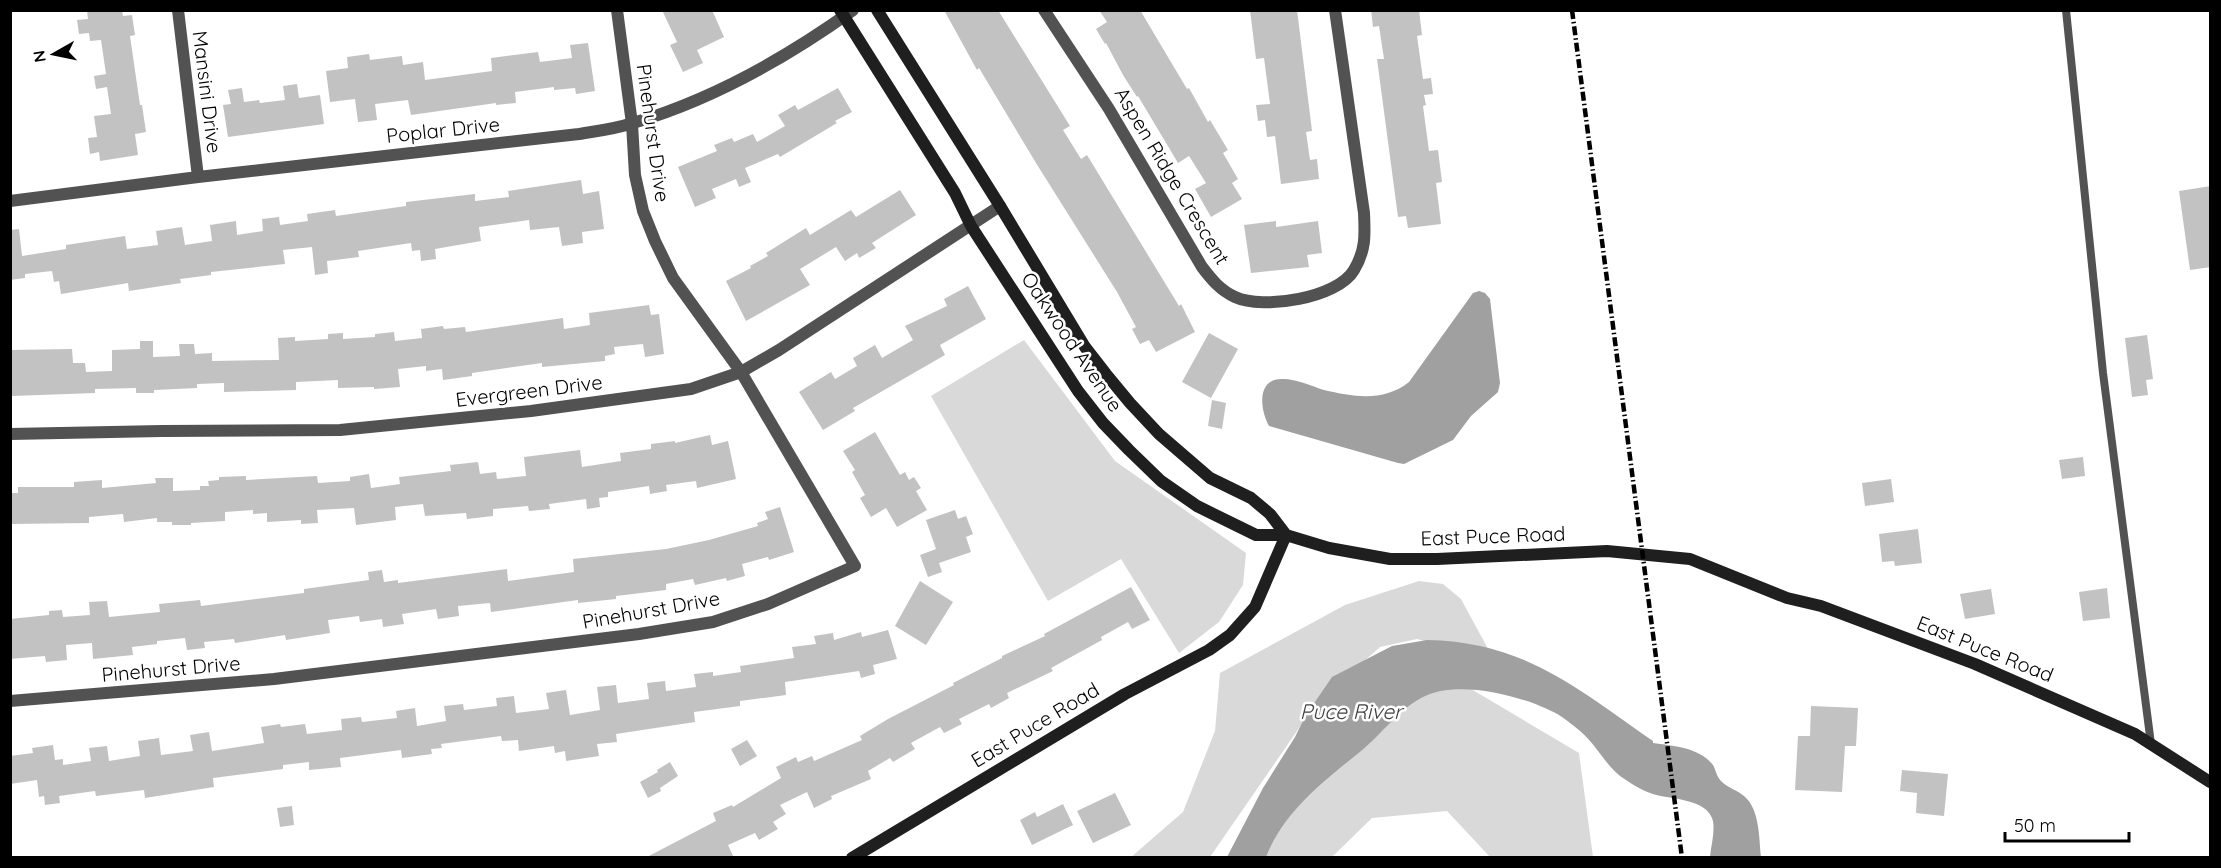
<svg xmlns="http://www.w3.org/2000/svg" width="2221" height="868" font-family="Quicksand,sans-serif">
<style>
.green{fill:#d9d9d9}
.water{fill:#a0a0a0}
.building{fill:#c2c2c2}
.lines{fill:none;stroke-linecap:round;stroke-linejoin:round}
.lane{stroke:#525252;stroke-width:8}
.street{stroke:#525252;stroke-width:12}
.secondary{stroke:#1f1f1f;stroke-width:12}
.rail{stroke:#000;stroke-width:4.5;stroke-dasharray:9 3 1.5 3;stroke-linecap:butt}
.labels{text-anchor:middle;stroke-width:5;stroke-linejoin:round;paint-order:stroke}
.street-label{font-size:20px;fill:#000;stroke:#fff}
.water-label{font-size:21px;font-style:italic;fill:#414141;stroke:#fff}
</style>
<rect width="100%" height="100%" fill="#fff"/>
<path class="green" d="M1024,340L1115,461L1246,553L1243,585L1219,622L1179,653L1121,559L1048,601L931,396Z
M1419,581L1443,584L1461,599L1493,658L1417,639L1380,647L1315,705L1210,857L1130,858L1183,812L1215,731L1220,673L1345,605Z
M1444,673L1579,753L1593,857H1490L1447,811L1372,818L1332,857L1255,858L1270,827Z"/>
<path class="water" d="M1479,291L1485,293L1490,299L1500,383L1498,392L1471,416L1453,440L1404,464L1398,463L1269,426C1260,410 1256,378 1283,379C1297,379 1311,386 1324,390C1354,397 1384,402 1409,382L1473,293Z
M1427,640C1525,642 1576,688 1653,741V743C1673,746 1699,747 1713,765C1716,770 1716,776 1721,781C1728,788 1737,790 1744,796C1760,809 1759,839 1761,857H1710C1711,846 1715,833 1713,821C1707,797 1668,800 1650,793C1642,790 1633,785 1626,780C1606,768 1598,746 1580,731C1574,726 1568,721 1562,717C1530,697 1458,678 1423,697C1398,710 1382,734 1361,751C1324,781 1284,811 1266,857H1227L1263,788L1295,737L1306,715L1332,677L1392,646Z"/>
<path class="building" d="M87,10H122L123,16L132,15L135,35L130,36L140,105H142L146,132L135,134L138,155L100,161L99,152L90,154L88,138L97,137L94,116L111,114L107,87L96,89L94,76L106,74L101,40L90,41L89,33L79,34L77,20L88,19Z
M662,10H712L724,37L697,50L703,63L683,72L670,45L677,42Z
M944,10H998L1070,126L1063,130L1081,159L1087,155L1179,306L1181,304L1195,332L1156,352L1149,340L1140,344L1132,329L1136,327L1117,292L1036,163L979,68L977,70Z
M1099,10H1140L1187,89L1189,88L1208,122L1210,120L1228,150L1223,153L1238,179L1232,183L1242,199L1211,217L1195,189L1206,183L1189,156L1178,163L1138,96L1137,97L1123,75L1106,43L1105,44L1096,29L1107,22Z
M1250,10H1297L1312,131L1306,132L1310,160L1317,159L1319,179L1281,184L1275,136L1267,137L1265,120L1258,121L1256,105L1270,104L1264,58L1256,59Z
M1371,10H1419L1422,35L1417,36L1423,79L1431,78L1433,94L1424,95L1426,105L1423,106L1429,151L1438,150L1442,182L1436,183L1441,224L1408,228L1406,216L1398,217L1377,59H1384L1379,26L1373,27Z
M588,43L595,91L576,94L575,88L554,90V87L515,92L516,103L496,105V103L411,115L408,100L375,104L377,120L358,122L355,99L330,102L326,71L348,68L347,57L369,54L370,60L402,56L403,65L423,62L425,80L492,71L491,58L538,52L540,62L572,58L570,45Z
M297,84L299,98L320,95L324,124L228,137L223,105L231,104L228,90L242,88L244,102L259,100L260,103L285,100L283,86Z
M838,88L852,112L835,121L837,123L780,157L778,154L745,168L751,182L739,187L736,179L712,189L716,198L695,207L678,167L717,151L714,145L732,138L734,142L753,134L757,142L785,126L778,115L795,105L798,110Z
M581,180L583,194L599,191L604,229L582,232L583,243L562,246L559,227L530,230L529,220L479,227L481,241L435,249L436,259L421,261L420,250L412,251L411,243L358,251L359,257L327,261L328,273L315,275L312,247L283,250L285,264L211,272V275L180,279L181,283L129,291L128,283L61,294L59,281L54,282L52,271L25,274V278L10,280V230L19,229L22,256L66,249V245L125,236L127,249L158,245L156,231L182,227L185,245L212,241L210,225L236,221L237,235L263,231L262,219L279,217L280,225L308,221L307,214L335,210L336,216L406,206V202L475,194V201L509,197L508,191Z
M2211,186V267L2190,270L2179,191Z
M900,190L916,215L872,243L876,248L859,258L857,253L845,261L836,247L800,269L810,285L746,321L726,281L751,268L750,266L768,256L766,253L806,228L810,235L851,210L856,217Z
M1276,221V227L1318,221L1322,253L1307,255L1309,267L1251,273L1244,225Z
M968,286L986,319L940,345L945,355L853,408L855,411L823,430L799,392L831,372L835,379L857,366L853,358L875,345L882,358L913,340L905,326L947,306L944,299Z
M649,305L651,315L659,314L664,354L645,357L643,344L614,347L615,354L605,356V361L542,367V363L472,373V376L443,380L442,369L426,371V366L398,369L400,387L374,389V387L338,388V380L296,382V390L224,392V383L197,384V388L154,390V393H136V388L95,389V393L12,396L10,384V350L72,349L73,363H85L86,372L112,371V350L140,349V341H153V357L180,356L179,344H194L195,354L212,353V361L279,360L278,338L295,337V341L328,339V334L343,333V339L375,337V334L394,332L395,341L422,338L421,329L443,326L444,329L465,327L466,332L563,318L564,329L590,325L589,313Z
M1209,333L1238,349L1211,398L1182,382Z
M2147,335L2153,379L2146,380L2148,395L2132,397L2125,338Z
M1212,400L1226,403L1222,429L1208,426Z
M875,432L900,475L905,472L909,480L914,477L921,488L916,491L927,510L897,527L886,508L871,517L860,498L865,495L852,472L855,470L843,451Z
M710,435L712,445L728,441L736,479L697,488L696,481L666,485L667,491L650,494L649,486L608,492V497L599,498L600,507L587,509L586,499L549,504L550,509L529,511L528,506L493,509V516L467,519L466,513L425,516L423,504L395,507L396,520L356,525L354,508L317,510L318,523L301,524V520L267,522V513L253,514V510L225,512V521L191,523V525H172V522H157V518L124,522L123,514L89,517V523L10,524V493H18V487H74V482L102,480V488L156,483L155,478H173V491L200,490V486H209L208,481L219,480V477L246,476V480L317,476L318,483L350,481V477L369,474L371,488L400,484L399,477L451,471L450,465L478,462L480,474L496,472L497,479L526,476L524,457L580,450L582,467L621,461L620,453L651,449V444L675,441V443Z
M2083,457L2085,476L2062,479L2059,460Z
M1891,479L1894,502L1865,506L1862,483Z
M780,507L794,552L769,560L768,557L742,564L745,576L727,581L726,578L695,585L693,579L666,584V590L616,596V599L578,603V600L491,612L490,603L458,606L459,616L438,619L436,609L402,614L404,624L383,627L382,619L360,622L359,616L328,620L330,633L286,640L285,635L235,643L234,639L204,642L205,648L187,650L185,638L157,641V644L132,647L133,655L93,659L92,643L66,645L67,660L46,662L45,656L10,659V619L49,615V611L62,610L63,617L90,615L89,602L107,601L109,617L160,612L159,604L200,600L201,606L304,593V589L369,580L368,572L382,570L384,582L398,580V583L507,569L508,581L574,572L573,559L666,549L709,540L758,526L757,523L768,519L765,512Z
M955,510L958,519L966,516L973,534L966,537L971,552L939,563L942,572L928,577L920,555L936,549L926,520Z
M1918,529L1922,563L1895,566L1894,561L1882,562L1879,534Z
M920,581L953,602L926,645L895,626Z
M1131,587L1150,620L1132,629L1128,622L1101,637L1102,640L1051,668L1053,671L1007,693L1009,698L991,708L989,704L959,719L962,724L944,733L940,727L911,743L915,749L893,762L890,758L868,771L871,779L831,796L832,799L814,808L807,792L780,805L786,814L773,822L778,829L759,840L755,833L728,845L734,858H645L716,821L713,813L732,805L733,807L781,778L776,767L796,757L798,762L812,756L814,761L862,740L860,736L888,719L954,685L953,683L1002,658V656L1045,636L1044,634Z
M2107,588L2110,618L2083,621L2079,592Z
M1991,589L1995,614L1965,619L1960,594Z
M888,630L897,659L873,665L875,674L861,678L859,671L785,682L786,695L740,701V706L694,712L695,722L616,734L617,742L597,744L599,756L566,761L565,751L555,753L554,746L519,751L518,740L502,741L501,736L441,744L442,748L431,749L432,754L402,758L401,750L340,758L341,767L309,770V762L283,765V769L213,778L214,787L145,798L144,790L96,796L95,791L59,796L60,803L45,805L44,796L39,797L37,780L10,784V756L33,753L32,748L53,745L55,760L63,759V765L91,761L89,748L107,746L109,761L140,756L138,741L159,738L161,755L193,751L190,735L209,732L212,751L264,743L261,727L280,724L281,727L305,724L307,734L342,730L341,719L361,717L362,722L397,718L396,711L415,708L417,726L446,721L444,706L463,704L464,710L497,706L496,698L514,696L516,713L549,709L546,693L566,690L570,715L600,710L597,687L616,685L618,703L649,699L647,683L665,681L666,691L696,687L694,674L713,672V676L741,672L740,666L794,658L792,647L816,644L814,636L833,633L834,640L861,632L862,637Z
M1811,706L1858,708L1856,746H1845L1842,792L1795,790L1798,736H1810Z
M747,740L757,756L740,766L731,749Z
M670,762L678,776L660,788L661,791L648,798L640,782L658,772L657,770Z
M1902,770L1948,774L1944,816L1916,813L1917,793L1900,791Z
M1115,793L1131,825L1093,843L1077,811Z
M1063,804L1073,825L1032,845L1020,820L1035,812L1037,817Z
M292,806L294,825L280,827L277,808Z"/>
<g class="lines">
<path class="lane" d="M2066,10L2103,373L2151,744"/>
<path class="street" d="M178,10L198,177
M1044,10L1109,109L1202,267C1212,280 1220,290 1235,297C1263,310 1338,298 1354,270C1366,250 1365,235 1364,213L1335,10
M10,201L198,177L579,134C597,131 615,129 633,123C711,100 786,58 853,10
M10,434L162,431L340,430L531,411L691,389L741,372L779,350L1000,206
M10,701L274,679L639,634L713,622L768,604L855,566L741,372L673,278L655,241L643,211L635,175L632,124L617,10"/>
<path class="secondary" d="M840,10L955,193L971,226L1078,391L1103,423L1129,450L1161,481L1197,506L1256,535H1286L1329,548L1390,559H1437L1607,551L1690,559L1787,598L1821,606L1975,664L2135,734L2210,782
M877,10L1000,206L1085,347L1106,374L1130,403L1159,434L1210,478L1251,498L1270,514L1286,535
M852,858L1125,694L1209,650L1230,635L1255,607L1286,535"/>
<path class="rail" d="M1572,10L1682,858"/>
</g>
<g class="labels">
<g class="street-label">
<text transform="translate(207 92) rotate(83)" y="7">Mansini Drive</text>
<text transform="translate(443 130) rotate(-6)" y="7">Poplar Drive</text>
<text transform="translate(653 133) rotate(82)" y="7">Pinehurst Drive</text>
<text transform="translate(1172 176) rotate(59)" y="7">Aspen Ridge Crescent</text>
<text transform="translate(1072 342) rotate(56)" y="7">Oakwood Avenue</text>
<text transform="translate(529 391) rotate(-7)" y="7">Evergreen Drive</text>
<text transform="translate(1493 536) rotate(-2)" y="7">East Puce Road</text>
<text transform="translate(651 610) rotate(-10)" y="7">Pinehurst Drive</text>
<text transform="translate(1985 649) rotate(22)" y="7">East Puce Road</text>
<text transform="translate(171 669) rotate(-5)" y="7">Pinehurst Drive</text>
<text transform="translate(1035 725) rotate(-31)" y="7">East Puce Road</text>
</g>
<g class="water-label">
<text x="1351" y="719">Puce River</text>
</g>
</g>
<rect width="2221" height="868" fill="none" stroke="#000000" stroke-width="24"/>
<g transform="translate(54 54) rotate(261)" stroke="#ffffff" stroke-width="4.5" paint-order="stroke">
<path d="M0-4.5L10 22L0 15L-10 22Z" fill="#000000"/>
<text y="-9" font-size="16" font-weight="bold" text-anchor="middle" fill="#000000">N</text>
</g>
<path d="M2005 832v9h124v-9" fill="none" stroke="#000000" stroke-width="3"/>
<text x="2014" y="832" font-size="18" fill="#000000" stroke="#ffffff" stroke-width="4.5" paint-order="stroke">50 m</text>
</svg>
